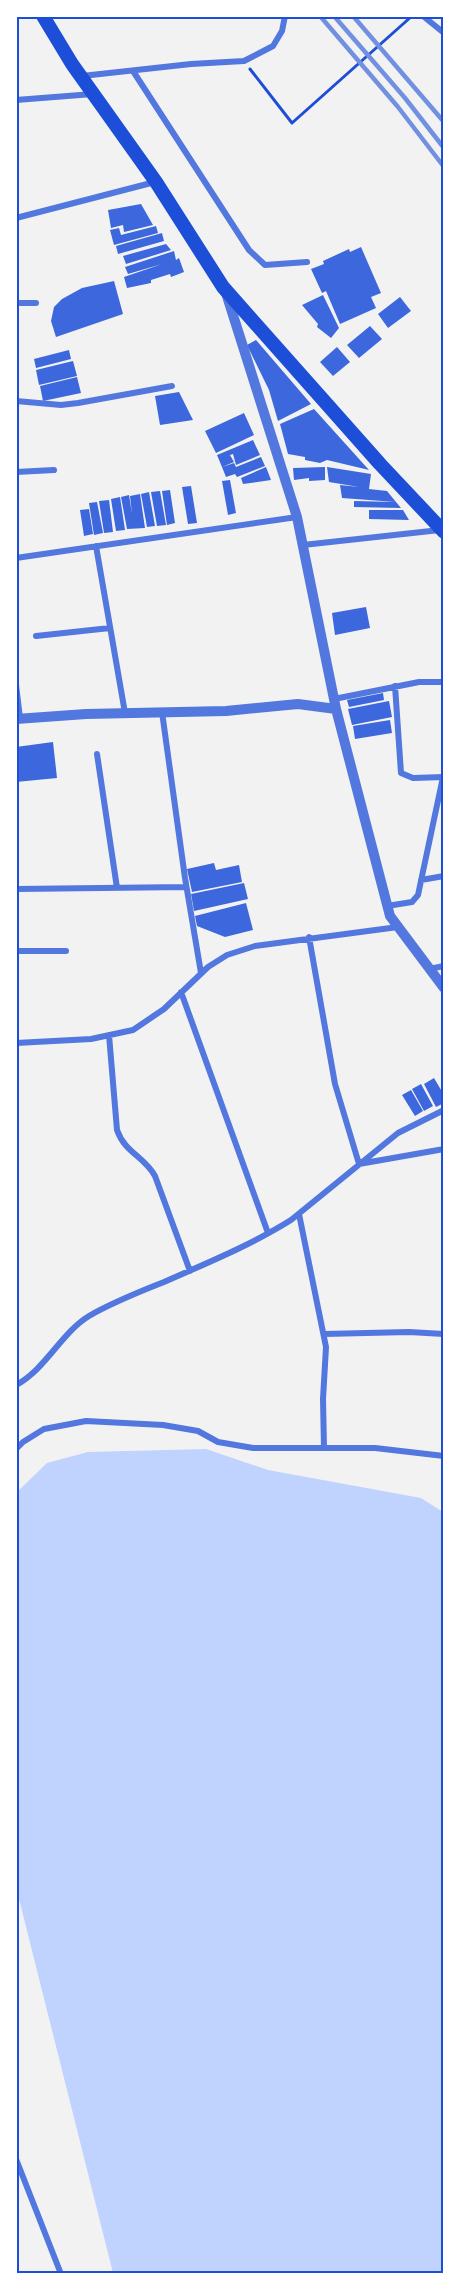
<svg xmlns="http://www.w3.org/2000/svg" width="460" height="2290" font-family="'Roboto Condensed',sans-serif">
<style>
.water{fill:#bfd3fe}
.building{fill:#3d67dc}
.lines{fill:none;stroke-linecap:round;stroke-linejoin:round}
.path{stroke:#1d4ed8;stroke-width:3}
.minor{stroke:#5277de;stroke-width:6}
.tertiary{stroke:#5277de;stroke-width:10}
.primary{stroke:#1d4ed8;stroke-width:14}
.rail{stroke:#7290e2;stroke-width:4.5}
.neatline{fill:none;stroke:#1d4ed8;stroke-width:2}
</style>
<rect width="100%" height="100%" fill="#f2f2f2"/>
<path class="water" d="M206,1449L268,1470L421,1498L443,1512V2273H113L17,1891V1492L47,1463L88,1452Z"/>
<path class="building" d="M141,204L153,225L124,232L123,225L111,228L108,210Z
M156,226L158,233L114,245L110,230L119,228L121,235Z
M162,233L164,241L118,254L116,246Z
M166,244L171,250L126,264L123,256Z
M361,247L381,293L371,297L376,308L340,324L326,291L322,293L311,269L324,264L323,261L349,249L350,252Z
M174,251L176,260L179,258L184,272L171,277L170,274L151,280V283L127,288L124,277L162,264L128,274L125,267Z
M114,281L123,314L56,337L51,321L54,307L62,299L82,288Z
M323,295L339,328L331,338L317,327L318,324L302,305Z
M400,297L411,311L388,328L378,314Z
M370,326L382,339L359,358L347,345Z
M256,340L311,404L278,421L269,390L247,345Z
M337,347L350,362L333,376L320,362Z
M69,350L71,359L36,368L34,359Z
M73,361L77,376L39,385L36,370Z
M77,377L81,393L43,401L40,386Z
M179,392L193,420L160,425L155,396Z
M314,409L369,470L327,460L320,463L305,460V457L288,454L280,424Z
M244,413L254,435L216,453L205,431Z
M253,440L260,455L236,465L233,454L230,455L234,462L222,467L217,455Z
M261,457L265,466L237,477L235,474L226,477L222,467L234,463L236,467Z
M266,467L271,480L243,484L241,478Z
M325,467V480L309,481V478L294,480L293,468Z
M327,467L371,474L369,489L387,491L396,502L342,498L340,485L359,487L329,482Z
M230,480L236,513L228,515L222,481Z
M191,486L197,523L188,524L182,487Z
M170,490L175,523L167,525L162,491Z
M160,491L166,525L157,526L151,492Z
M149,492L155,526L147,527L141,494Z
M140,494L145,528L127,529L121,497L129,495L132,514L130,496Z
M120,497L125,530L116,531L111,499Z
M109,500L113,532L104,533L99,501Z
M354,501L396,502L401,508L354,507Z
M97,502L103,533L94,535L89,503Z
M89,509L93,534L84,536L80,510Z
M369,510H403L409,520L369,519Z
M366,607L370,628L335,635L332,613Z
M383,693L384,700L349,707L347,700Z
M389,701L392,717L352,725L348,709Z
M390,720L392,733L355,739L353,726Z
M53,742L57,778L16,782V747Z
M214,863L216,870L239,865L242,882L192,892L187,869Z
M244,883L248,899L194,911L191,894Z
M246,903L253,930L225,937L197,926L195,916Z
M434,1078L444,1095V1103L436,1107L424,1084Z
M421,1084L433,1106L424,1111L412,1089Z
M411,1090L423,1111L415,1116L402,1095Z"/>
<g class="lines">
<path class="path" d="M250,69L292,123L412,16"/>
<path class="minor" d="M423,16L444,33
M133,71L249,250L265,265L307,262
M82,76L191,64L244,61L273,46L282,31L285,16
M16,100L93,94
M16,218L155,182
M16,303H36
M16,401L61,405L78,403L172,386
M16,472L54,470
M303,545L440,530
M96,546L125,713
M16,558L297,517
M36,636L110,628
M16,685L20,718
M395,686L401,773L413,778L444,777
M334,699L419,682H444
M162,712L185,878L201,973
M97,754L117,888
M421,880L444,876
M16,889L186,887
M387,906L412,902L418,895L443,777
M309,937L335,1084L359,1164L444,1149
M16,951H66
M429,969L444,966
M181,992L268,1233
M109,1035L117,1130C125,1153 144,1156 155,1176L190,1271
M16,1043L91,1039L133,1030L164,1009L208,967L227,955L255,946L398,927
M299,1214L326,1347L323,1399L324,1448
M324,1334L409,1332L444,1334
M16,1385C46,1369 61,1333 89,1316C113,1302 139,1292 164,1282C207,1263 251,1245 291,1220L398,1133L444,1110
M16,1449L23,1442L44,1429L86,1421L163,1425L198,1431L218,1442L253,1448H375L444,1456
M16,2159L61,2274"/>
<path class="tertiary" d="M226,293L297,517L336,709L390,916L444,988
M16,719L86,714L226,711L298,704L336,709"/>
<path class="primary" d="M43,16L72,64L156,182L223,287L380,464L444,532"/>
<path class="rail" d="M320,16L398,107L444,167
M334,16L405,98L444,148
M353,16L444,122"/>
</g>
<rect width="460" height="2290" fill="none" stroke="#ffffff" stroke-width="36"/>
<rect x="18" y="18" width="424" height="2254" class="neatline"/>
</svg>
